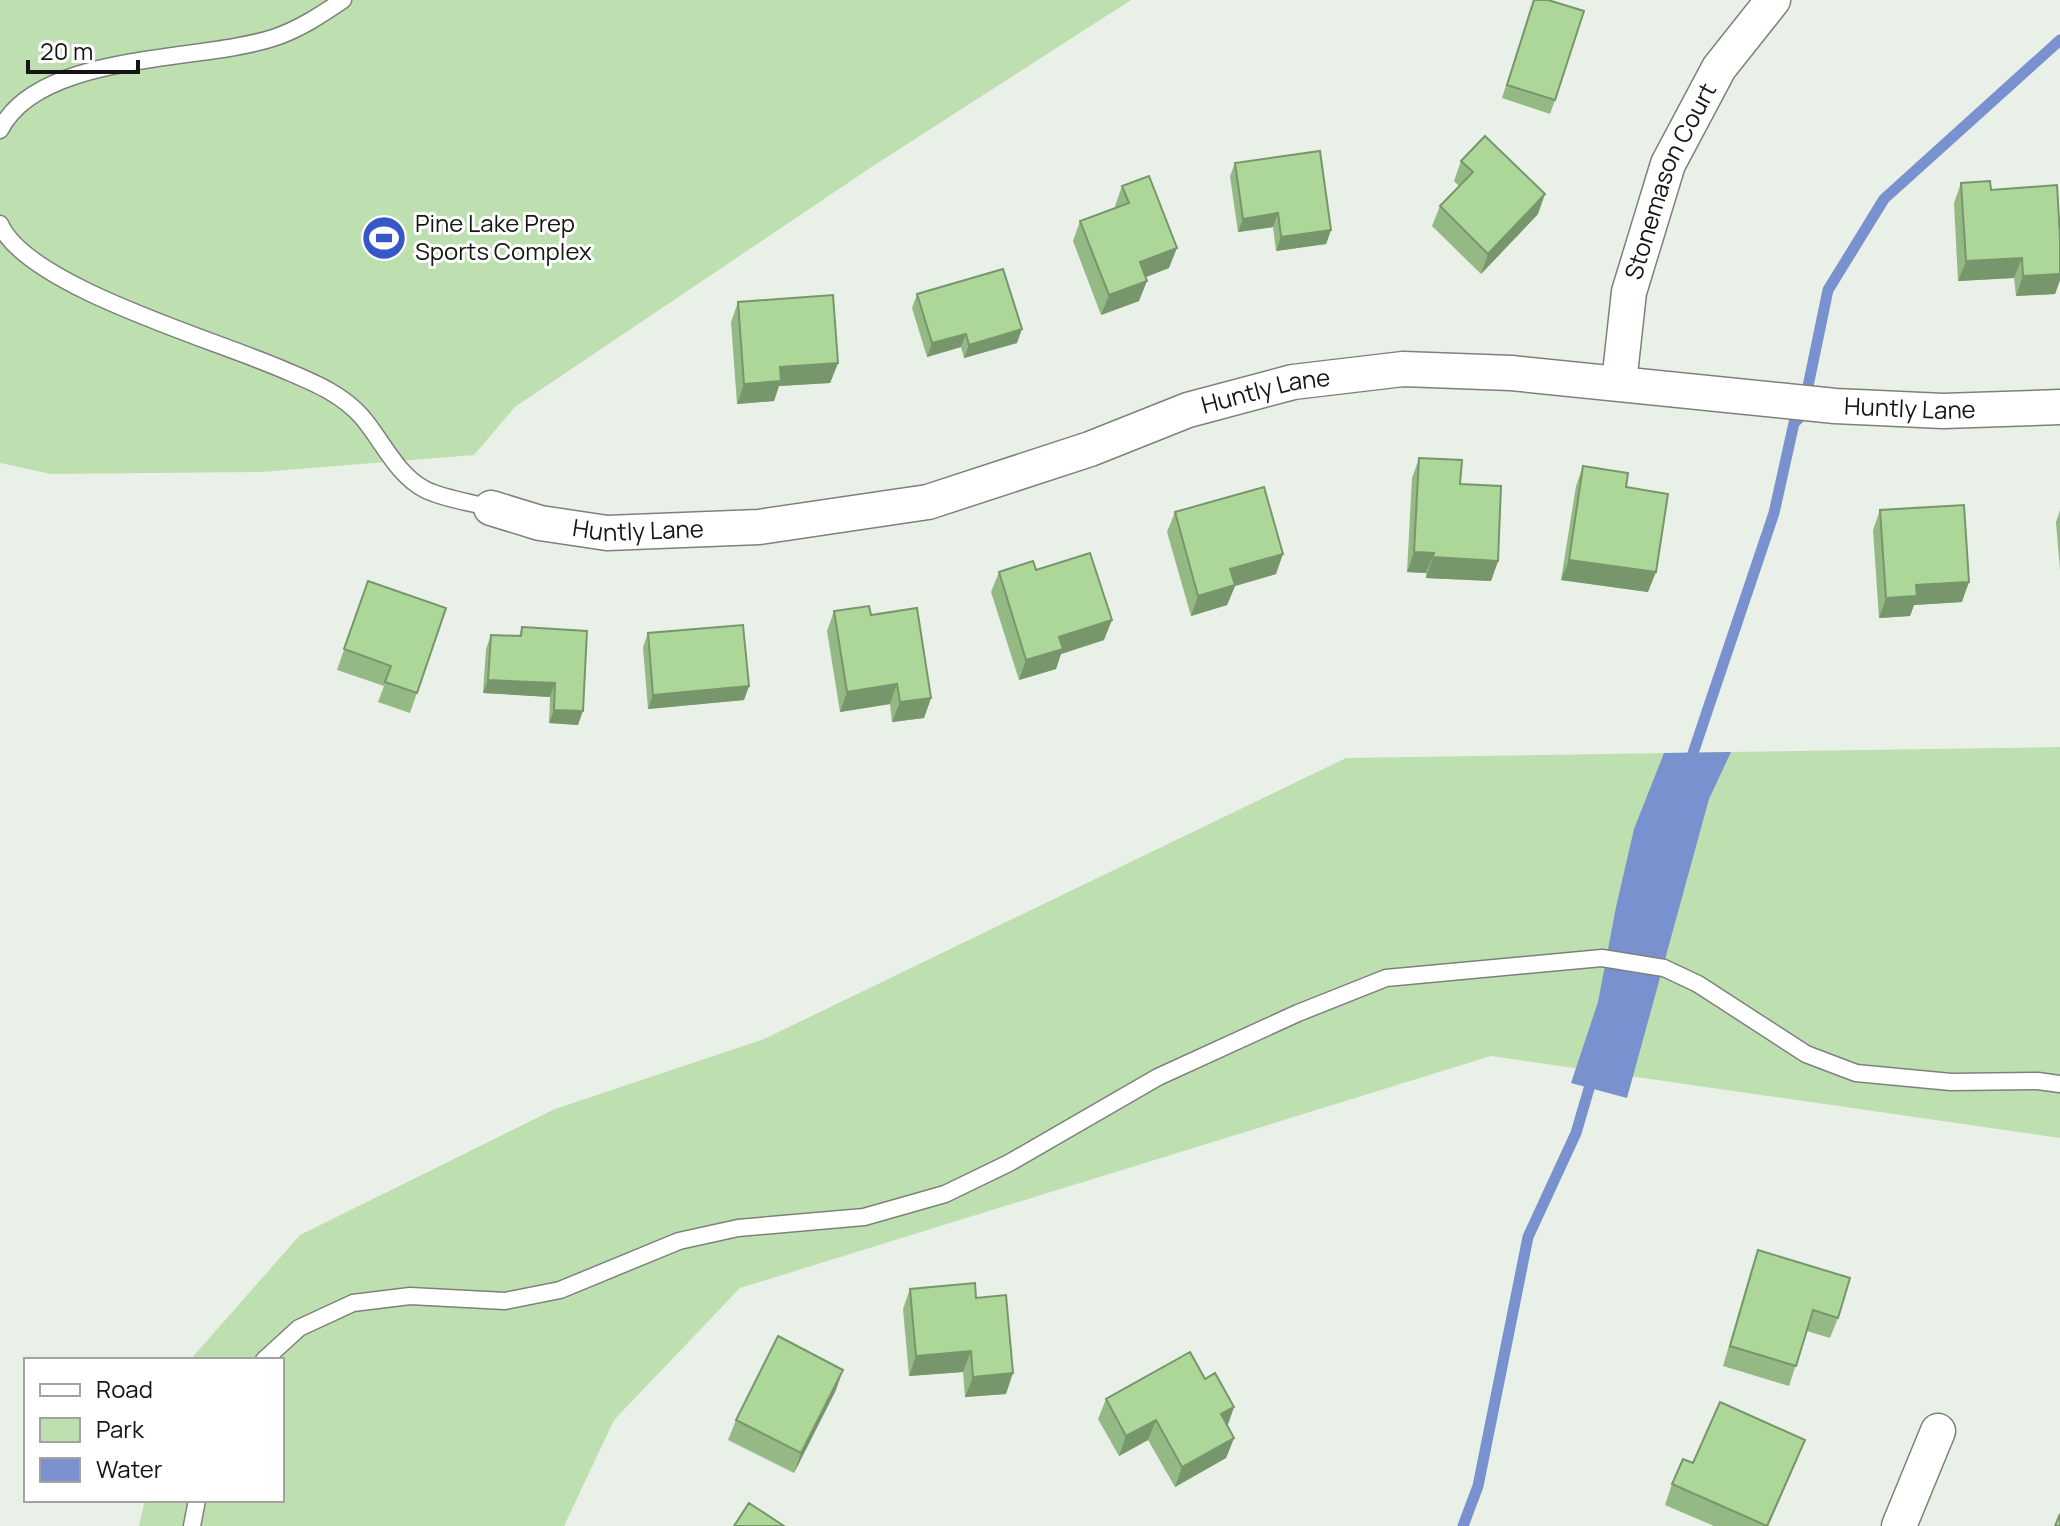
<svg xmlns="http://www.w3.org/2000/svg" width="2060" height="1526" font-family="Manrope,sans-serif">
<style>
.green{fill:#bee0b1}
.water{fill:#7991ce}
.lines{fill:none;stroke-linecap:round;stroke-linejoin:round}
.stream{stroke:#7991ce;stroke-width:11}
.service-casing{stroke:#7c827a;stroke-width:19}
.minor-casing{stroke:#7c827a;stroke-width:37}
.service{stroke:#fff;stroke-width:16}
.minor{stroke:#fff;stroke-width:34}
.wall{fill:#94b984}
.shaded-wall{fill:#78966b}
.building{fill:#acd799;stroke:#78966b;stroke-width:2}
.labels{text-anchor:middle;stroke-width:6;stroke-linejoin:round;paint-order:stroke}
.street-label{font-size:24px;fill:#141613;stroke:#fff}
.poi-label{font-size:24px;fill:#141613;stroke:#fff;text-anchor:start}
</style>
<rect width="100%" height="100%" fill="#e9f0e7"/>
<path class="green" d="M0,0H1131L873,166L515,407L474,455L261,472L51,474L0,463Z
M2060,747V1138L1491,1056L740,1288L614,1420L564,1526H139L145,1500H282V1360H190L300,1235L555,1109L764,1039L1346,758Z"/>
<path class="water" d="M1731,752L1709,799L1627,1098L1571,1083L1598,1002L1616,907L1634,829L1664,753Z"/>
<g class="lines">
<path class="stream" d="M1689,765L1774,513L1794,423L1802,415L1828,290L1884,199L2060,40
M1463,1526L1478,1486L1528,1237L1576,1133L1593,1075"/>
<g class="service-casing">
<path id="service" d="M0,130C39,52 199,62 273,38C298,30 321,15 343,0
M0,224C27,287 219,341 284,370C312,382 341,393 362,417C382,440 397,476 426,490C445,499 470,502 491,508
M264,1360L299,1328L353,1303L410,1296L505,1301L560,1290L679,1241L738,1228L864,1217L945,1194L1009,1163L1158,1077L1298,1013L1386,978L1602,958L1664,968L1698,984L1806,1054L1856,1073L1951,1082L2038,1081L2060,1084
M192,1526L197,1500"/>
</g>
<g class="minor-casing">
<g id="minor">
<path id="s1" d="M1619,383L1629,292L1668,164L1719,68L1773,0"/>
<path id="s2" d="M491,508L540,523L607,533L759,527L928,502L1090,449L1188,410L1293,382L1403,369L1511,373L1835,406L1943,411L2060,407"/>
<path d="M1899,1526L1938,1431"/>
</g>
</g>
<use href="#service" class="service"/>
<use href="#minor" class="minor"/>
</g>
<path class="wall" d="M1533,0L1555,100L1550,114L1502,98Z
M1461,161L1538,214L1481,274L1432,226L1440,206L1459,186L1454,181Z
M1235,163L1331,230L1326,244L1276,251L1273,227L1238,232L1230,176Z
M1961,183L1991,190L2060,237V280L2055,294L2016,296L2014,278L1958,281L1954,203Z
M1122,186L1169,268L1146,277L1139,301L1101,315L1073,241L1080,221L1116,208L1115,206Z
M917,294L1017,343L964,358L961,347L927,357L912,308Z
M738,302L838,363L830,383L779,386L774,401L737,404L731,322Z
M1419,458L1460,484L1498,561L1491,581L1426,578V573L1407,572L1412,478Z
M1583,466L1626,487L1648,592L1561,580L1576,486Z
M1880,510L1962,602L1914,605L1910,616L1879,618L1873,530Z
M2060,510V570L2056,522Z
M1175,512L1276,574L1235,586L1227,605L1191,616L1167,532Z
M1036,570L1104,640L1061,654L1056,669L1019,680L991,592L999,572Z
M368,581L446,608L410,713L378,702L384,686L337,670Z
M834,611L871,615L931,698L924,718L892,722L890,704L840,712L827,631Z
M522,627L578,725L549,723L550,697L483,693L486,649L491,635L519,636Z
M648,633L749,686L744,700L648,709L643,647Z
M1758,1250L1838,1318L1830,1338L1807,1331L1789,1386L1723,1366L1751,1270Z
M910,1289L976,1298L1006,1394L965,1397L963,1372L909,1376L903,1309Z
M1205,1379L1234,1407L1227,1426L1234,1438L1226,1458L1175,1487L1148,1440L1119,1456L1098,1419L1106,1399Z
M836,1390L794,1473L728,1440L736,1420Z
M1797,1460L1768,1526H1714L1665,1505L1672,1484L1693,1463Z"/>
<path class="shaded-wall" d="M1545,194L1538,214L1481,274L1488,254Z
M1278,213L1273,227L1238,232L1243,219Z
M1331,230L1326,244L1276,251L1281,237Z
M1177,248L1169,268L1133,282L1140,262Z
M2022,258L2014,278L1958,281L1966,261Z
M2060,274V280L2055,294L2016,296L2023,276Z
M1147,281L1139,301L1101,315L1109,295Z
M1022,329L1017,343L964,358L969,345Z
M966,334L961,347L927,357L932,343Z
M838,363L830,383L779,386L774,401L737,404L744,384L780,367Z
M1414,552L1434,553L1426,573L1407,572Z
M1283,554L1276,574L1235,586L1227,605L1191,616L1198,596L1230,569Z
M1433,557L1498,561L1491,581L1426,578Z
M1569,560L1656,572L1648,592L1561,580Z
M1969,582L1962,602L1914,605L1910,616L1879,618L1886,598L1916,585Z
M1112,620L1104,640L1061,654L1056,669L1019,680L1026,660L1059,637Z
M488,680L555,683L550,697L483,693Z
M897,684L890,704L840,712L847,692Z
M749,686L744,700L648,709L653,695Z
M931,698L924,718L892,722L900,702Z
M554,710L583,711L578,725L549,723Z
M971,1351L963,1372L909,1376L916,1356Z
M843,1370L836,1390L794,1473L801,1453Z
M1013,1373L1006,1394L965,1397L973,1377Z
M1234,1407L1227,1427L1221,1414Z
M1156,1420L1148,1440L1119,1456L1126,1436Z
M1234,1438L1226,1458L1175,1487L1182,1467Z
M1805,1440L1797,1460L1768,1526H1767Z"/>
<path class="building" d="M1534,0H1548L1584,11L1555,100L1507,85Z
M1485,136L1545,194L1488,254L1440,206L1473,172L1461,161Z
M1320,151L1331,230L1281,237L1278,213L1243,219L1235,163Z
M1149,176L1177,248L1140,262L1147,281L1109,295L1080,221L1129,203L1122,186Z
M1990,181L1991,190L2057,185L2060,237V274L2023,276L2022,258L1966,261L1961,183Z
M1003,269L1022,329L969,345L966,334L932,343L917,294Z
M833,295L838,363L780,367L781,381L744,384L738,302Z
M1419,458L1462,460L1460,484L1501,486L1498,561L1433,557L1434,553L1414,552Z
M1583,466L1628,473L1626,487L1668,494L1656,572L1569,560Z
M1264,487L1283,554L1230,569L1235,585L1198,596L1175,512Z
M1964,505L1969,582L1916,585L1917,596L1886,598L1880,510Z
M1090,553L1112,620L1059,637L1063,649L1026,660L999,572L1033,561L1036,570Z
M368,581L446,608L417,693L385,682L391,666L344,649Z
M869,606L871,615L917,608L931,698L900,702L897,684L847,692L834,611Z
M743,625L749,686L653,695L648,633Z
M522,627L587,631L583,711L554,710L555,683L488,680L491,635L521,636Z
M1758,1250L1850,1278L1838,1318L1813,1310L1796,1366L1730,1346Z
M975,1283L976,1298L1006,1295L1013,1373L973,1377L971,1351L916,1356L910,1289Z
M778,1336L843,1370L801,1453L736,1420Z
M1190,1352L1205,1379L1215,1373L1234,1407L1221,1414L1234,1438L1182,1467L1156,1420L1126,1436L1106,1399Z
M1720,1402L1805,1440L1767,1526L1672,1484L1683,1459L1693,1463Z
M749,1503L784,1526H734Z
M2060,1514V1526H2055Z"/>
<defs>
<g id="stadium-disc" transform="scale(2.3)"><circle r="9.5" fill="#3557c8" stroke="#fff"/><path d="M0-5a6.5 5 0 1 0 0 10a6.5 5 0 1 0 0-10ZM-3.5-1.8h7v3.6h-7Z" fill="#fff"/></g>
</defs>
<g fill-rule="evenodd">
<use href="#stadium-disc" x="384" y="238"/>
</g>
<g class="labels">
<g class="street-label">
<text dy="8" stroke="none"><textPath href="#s1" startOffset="210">Stonemason Court</textPath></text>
<text dy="8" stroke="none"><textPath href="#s2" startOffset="798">Huntly Lane</textPath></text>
<text dy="8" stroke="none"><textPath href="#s2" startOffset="1446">Huntly Lane</textPath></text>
<text dy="8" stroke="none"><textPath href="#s2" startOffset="150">Huntly Lane</textPath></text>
</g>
<g class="poi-label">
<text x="415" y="232">Pine Lake Prep<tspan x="415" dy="28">Sports Complex</tspan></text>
</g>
</g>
<rect x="24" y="1358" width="260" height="144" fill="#ffffff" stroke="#a1a2a1" stroke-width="2"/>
<rect x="40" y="1384" width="40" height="12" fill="#ffffff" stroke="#a1a2a1" stroke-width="2"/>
<text x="96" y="1398" font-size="24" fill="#141613">Road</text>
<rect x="40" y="1418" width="40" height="24" fill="#bee0b1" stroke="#a1a2a1" stroke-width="2"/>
<text x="96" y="1438" font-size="24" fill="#141613">Park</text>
<rect x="40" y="1458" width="40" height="24" fill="#7991ce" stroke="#a1a2a1" stroke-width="2"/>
<text x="96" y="1478" font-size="24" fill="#141613">Water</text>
<path d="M28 60v12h110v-12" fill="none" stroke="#141613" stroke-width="4"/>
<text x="40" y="60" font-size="24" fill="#141613" stroke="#ffffff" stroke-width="6" paint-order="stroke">20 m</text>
</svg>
